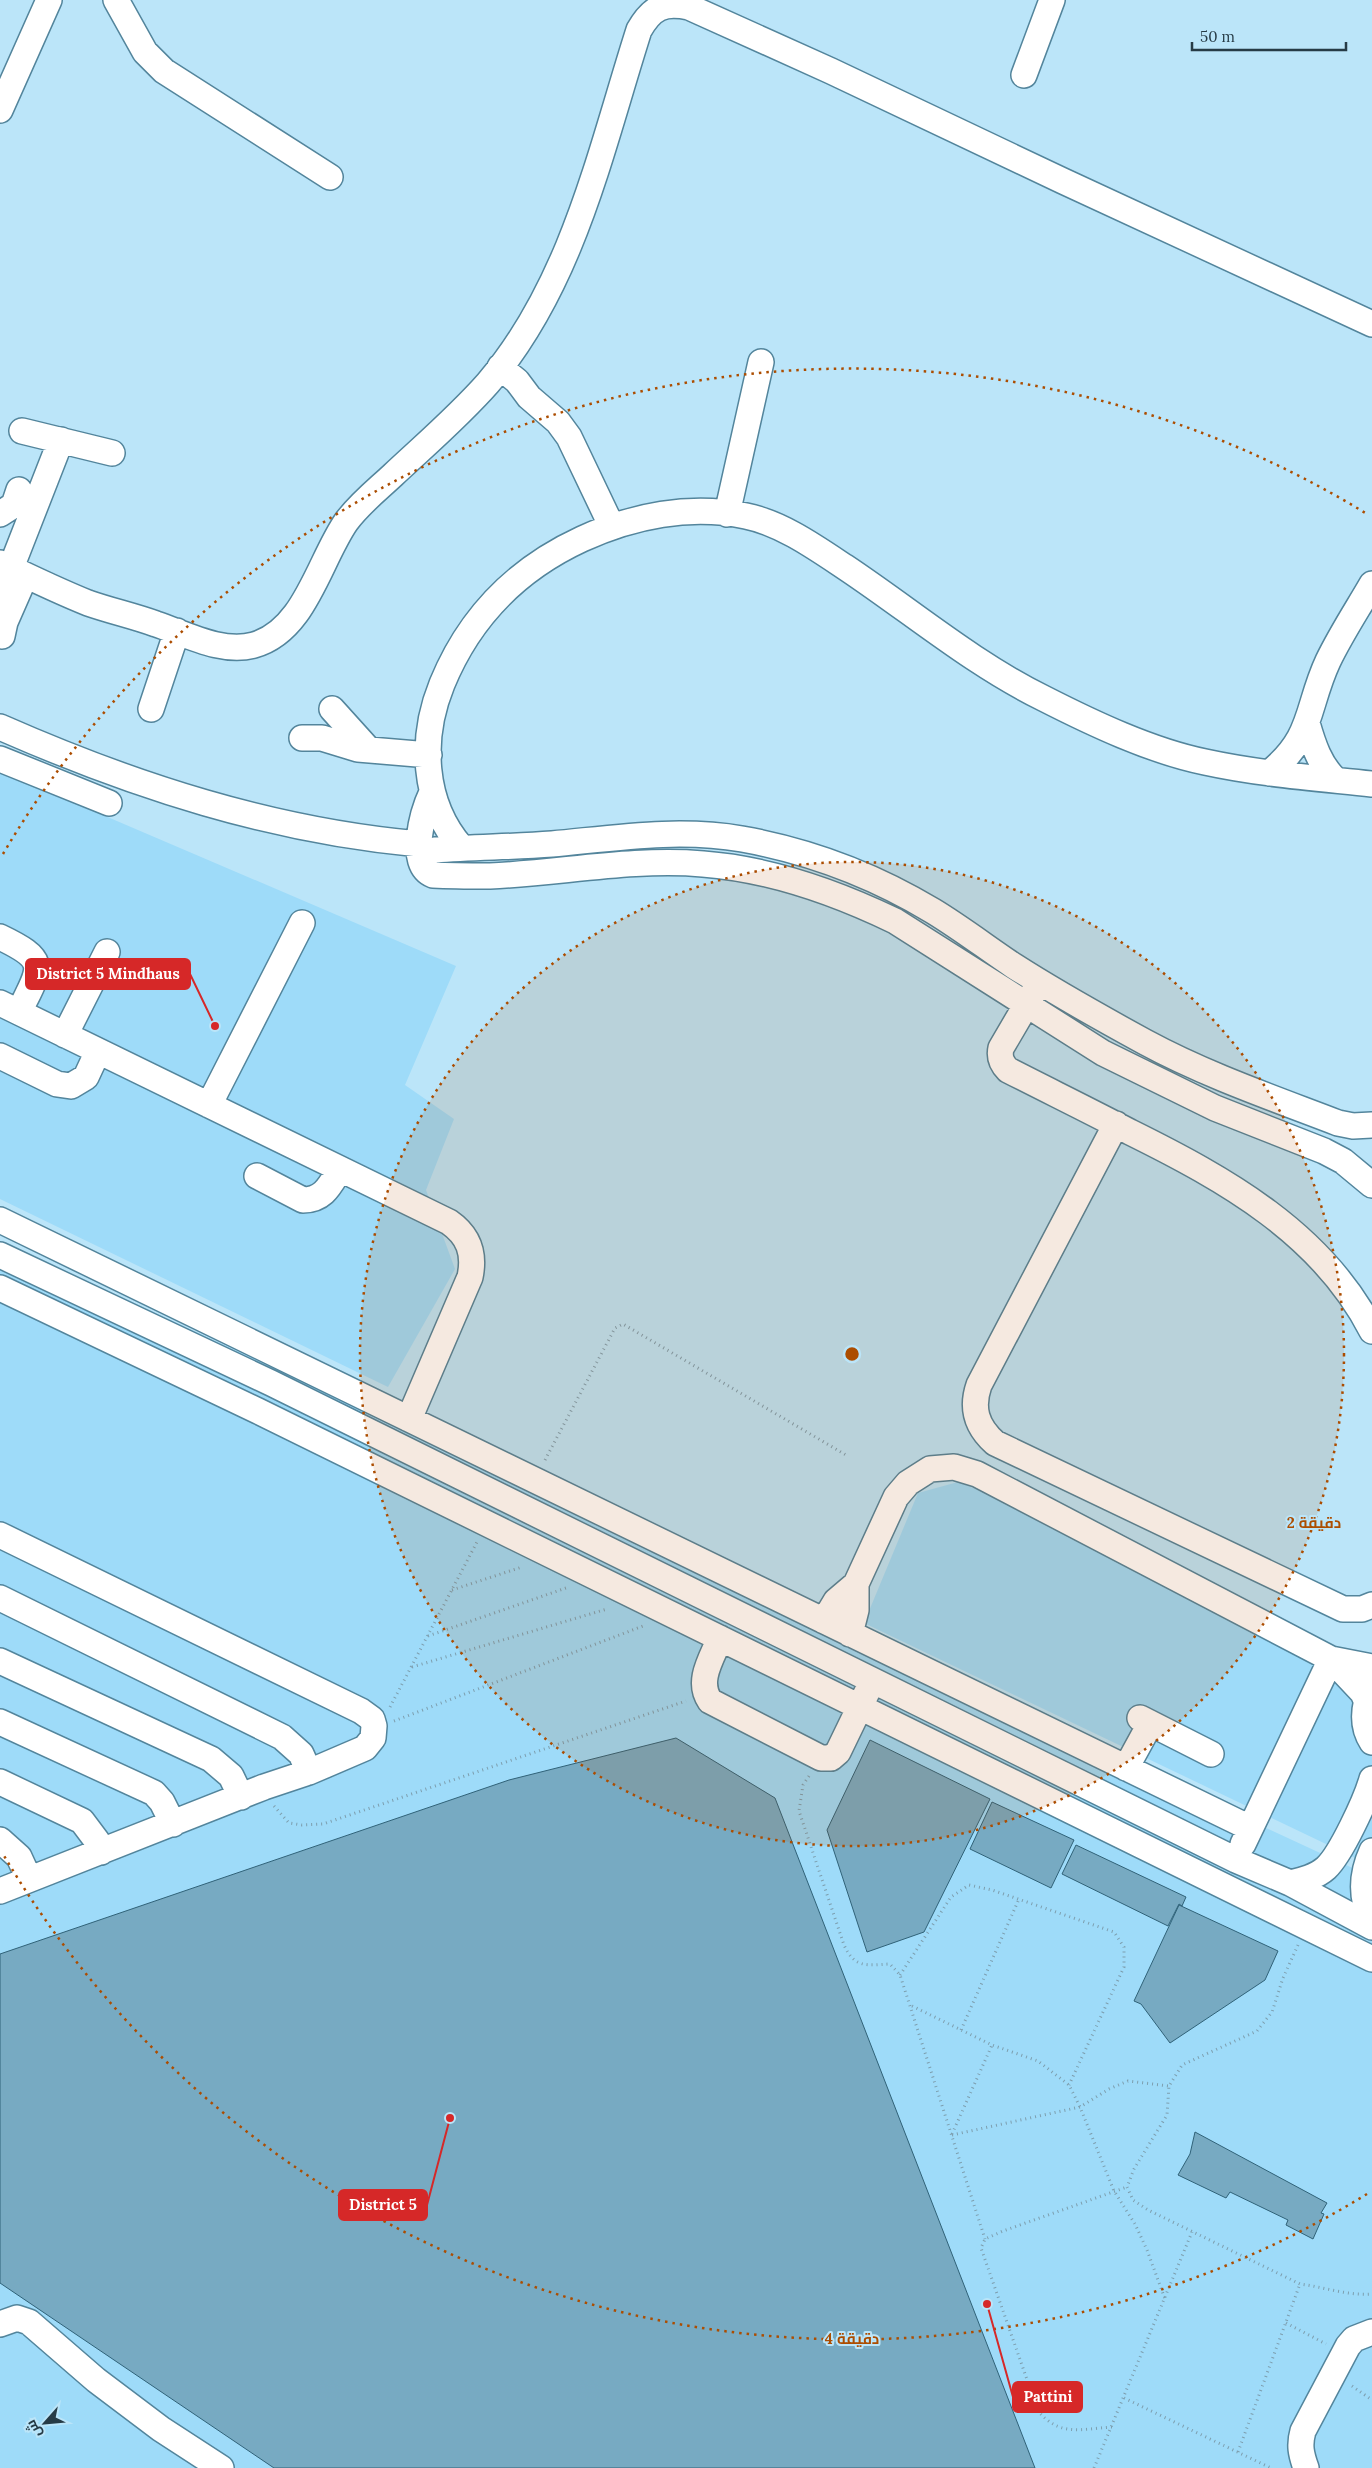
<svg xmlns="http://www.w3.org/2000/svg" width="1372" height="2468" font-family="Lora,Cairo,serif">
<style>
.built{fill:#9edbf9}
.building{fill:#77aac2;stroke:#306278}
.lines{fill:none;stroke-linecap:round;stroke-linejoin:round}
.minor-casing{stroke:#53859c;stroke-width:28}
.path{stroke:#7d9eae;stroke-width:3;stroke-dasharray:1 4;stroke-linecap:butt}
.minor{stroke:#fff;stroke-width:25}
.ring{fill:none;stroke:#ac4d00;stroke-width:2.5;stroke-dasharray:2.5 5}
.centre{fill:#ac4d00;stroke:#bbe5f9;stroke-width:2.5}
.ring-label{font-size:15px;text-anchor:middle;font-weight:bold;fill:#ac4d00;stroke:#bbe5f9;stroke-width:4;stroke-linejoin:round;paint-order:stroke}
.leader{fill:none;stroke:#d62828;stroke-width:2}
.callout-dot{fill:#d62828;stroke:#bbe5f9;stroke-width:2}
.callout{fill:#d62828;stroke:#d62828;stroke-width:2}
.callout-label{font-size:15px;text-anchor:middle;font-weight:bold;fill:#fff}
</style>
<rect width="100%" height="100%" fill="#bbe5f9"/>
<path class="built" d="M0,771L456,966L405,1085L454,1119L426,1190L455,1269L388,1387L0,1199Z
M0,1241L1372,1877V2468H0Z
M958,1482L998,1498L1311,1663L1372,1687V1866L864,1623L918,1493Z"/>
<path class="building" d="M676,1738L775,1798L1035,2468H274L0,2283V1954L509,1780Z
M870,1740L990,1799L924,1932L867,1952L827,1830Z
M992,1802L1074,1840L1051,1888L970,1849Z
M1076,1845L1186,1897L1182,1906L1179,1904L1168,1926L1062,1874Z
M1179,1905L1278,1951L1265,1980L1170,2043L1141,2004L1134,2001Z
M1195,2132L1327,2203L1321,2213L1324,2214L1313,2239L1286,2225L1288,2220L1230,2192L1226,2198L1178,2175L1190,2154Z"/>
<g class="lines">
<g class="minor-casing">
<path id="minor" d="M116,0L145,52L164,71L330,177
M1024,75L1052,0
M0,110L49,0
M500,367L517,381L529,397L558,422L569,437L612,527
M22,431L112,453
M0,514L14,505L19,490
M727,514L761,362
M0,563C29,577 58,591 88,603C111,611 134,616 156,624C186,634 222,654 254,645C305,631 319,561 346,522C359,504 377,490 393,475C425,445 459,416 488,383C573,283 600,152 639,30C652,7 664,2 689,7L831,71L1063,181L1372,324
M0,596L61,440
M2,636L5,622L23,581
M151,709L177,631
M332,709L369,750
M1307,723C1313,744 1320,766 1336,780
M0,727C134,786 273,831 419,844
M302,738H322L358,749L429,755
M0,759L109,803
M1269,773C1314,737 1306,708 1328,661C1341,634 1357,610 1372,584
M432,792C423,811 407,865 433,875C452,876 471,876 490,876C561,873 632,858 703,864C769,869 835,892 895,921L1103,1053L1215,1108L1324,1151L1343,1161L1372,1185
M462,848C422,803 420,738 442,684C469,618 517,569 582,539C632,516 690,504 746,516C781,523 815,547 845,567C911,611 972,663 1043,698C1092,723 1151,751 1205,762C1260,774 1316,778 1372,784
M422,862L429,852L435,850C474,847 513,847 552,844C616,838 678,828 742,839C809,851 875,876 933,911C961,928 987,948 1014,966C1056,993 1101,1018 1145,1042C1206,1075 1273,1098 1338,1123L1353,1126L1372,1125
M0,937C50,961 41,967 19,1012
M1035,990L1001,1048C999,1057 1001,1063 1008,1070C1049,1091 1090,1111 1130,1132C1225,1179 1322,1233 1372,1331
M0,1003L449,1222C469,1236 475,1253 470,1277L409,1419
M65,1035L107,952
M0,1056L57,1084L71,1086L86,1077L98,1051
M209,1105L302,923
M1116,1124L979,1385C971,1408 976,1426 995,1443L1343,1609H1362L1372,1605
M257,1176L303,1200C324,1200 330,1185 340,1169
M0,1220L1250,1828
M0,1255L271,1383L1236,1860L1290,1883L1372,1927
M0,1288L258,1411L1372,1959
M0,1535L361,1711L372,1719L374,1726L373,1738L365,1748L309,1772L264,1787L0,1891
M0,1598L282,1737L301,1754L309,1772
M824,1621L836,1601L856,1584
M850,1634L856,1610V1584L896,1497L908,1483L930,1469L954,1467L977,1474L1331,1659L1363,1693L1366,1700
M720,1638C712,1658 696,1681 710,1701L821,1758H831L838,1752L867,1692
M1331,1659L1372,1667
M0,1661L211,1759L231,1776L241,1797
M1372,1685C1364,1704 1360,1724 1372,1742
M1140,1718L1211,1754
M0,1722L154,1793L162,1802L173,1824
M1126,1768L1150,1724
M0,1782L82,1821L97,1841L101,1852
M0,1840L19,1857L29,1879
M1243,1844L1331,1659
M1372,1851C1361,1875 1360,1897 1372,1921
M1290,1883C1303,1880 1316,1877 1326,1868C1341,1854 1366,1800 1372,1779
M0,2324L17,2318L29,2322L96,2380L161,2429L221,2468
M1306,2468C1301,2454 1299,2445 1303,2431L1348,2346L1354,2339L1372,2332"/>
</g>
<path class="path" d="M545,1460L615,1328L623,1324L846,1455
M452,1590L522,1567
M428,1636L566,1588
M412,1667L607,1609
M390,1707L477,1542
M394,1721L643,1626
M809,1776L803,1785L799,1811L844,1945C855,1969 867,1965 890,1964L900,1975L985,2239
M274,1806L289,1823L302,1825L323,1824L686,1701
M1298,1945L1283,1978L1272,2012L1257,2031L1182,2065L1169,2086L1167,2115L1134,2169L1127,2187L1133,2200L1148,2210L1300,2284C1324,2287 1348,2296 1372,2294
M900,1975L951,1897L969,1885L992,1890L1114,1932L1124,1947V1967L1069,2085
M912,2006L992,2045L1038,2061L1069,2085L1080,2107L1114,2191L1135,2224L1147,2250L1165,2299
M961,2030L1019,1899
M952,2134L992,2045
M952,2135L1080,2107L1109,2089L1128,2081L1169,2086
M1286,2323L1326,2344
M1352,2386L1372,2400
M1124,2398L1271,2468
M1112,2427C1081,2429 1060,2437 1038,2411L981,2248L985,2239L1003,2231L1127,2187
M1238,2452L1300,2284
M1094,2468L1192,2232"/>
<use href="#minor" class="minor"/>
</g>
<circle cx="852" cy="1354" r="492" fill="#ac4d00" fill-opacity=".12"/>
<g class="ring">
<circle cx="852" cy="1354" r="492"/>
<path d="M1367 2194A985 985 0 0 1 3 1854M3 854A985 985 0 0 1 1367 514"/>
</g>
<circle cx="852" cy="1354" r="8" class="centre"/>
<g class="ring-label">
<text x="1314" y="1528">2 دقيقة</text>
<text x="852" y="2344">4 دقيقة</text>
</g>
<path class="leader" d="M215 1026L190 974M450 2118L427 2205M987 2304L1013 2397"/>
<g class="callout-dot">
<circle cx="215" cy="1026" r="5"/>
<circle cx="450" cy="2118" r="5"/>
<circle cx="987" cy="2304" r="5"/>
</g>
<g class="callout">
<rect x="26" y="959" width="164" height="30" rx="5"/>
<rect x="339" y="2190" width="88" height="30" rx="5"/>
<rect x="1013" y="2382" width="69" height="30" rx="5"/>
</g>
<g class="callout-label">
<text x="108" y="979">District 5 Mindhaus</text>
<text x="383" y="2210">District 5</text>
<text x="1048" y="2402">Pattini</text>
</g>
<g transform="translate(45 2423) rotate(243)" stroke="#bbe5f9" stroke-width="4" paint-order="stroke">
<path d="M0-4L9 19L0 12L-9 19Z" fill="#263b46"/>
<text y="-8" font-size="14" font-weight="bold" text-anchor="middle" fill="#263b46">ش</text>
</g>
<path d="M1192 42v8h154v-8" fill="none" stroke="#263b46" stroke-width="2.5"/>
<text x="1200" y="42" font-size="15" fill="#263b46" stroke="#bbe5f9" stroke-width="4" paint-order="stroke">50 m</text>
</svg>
